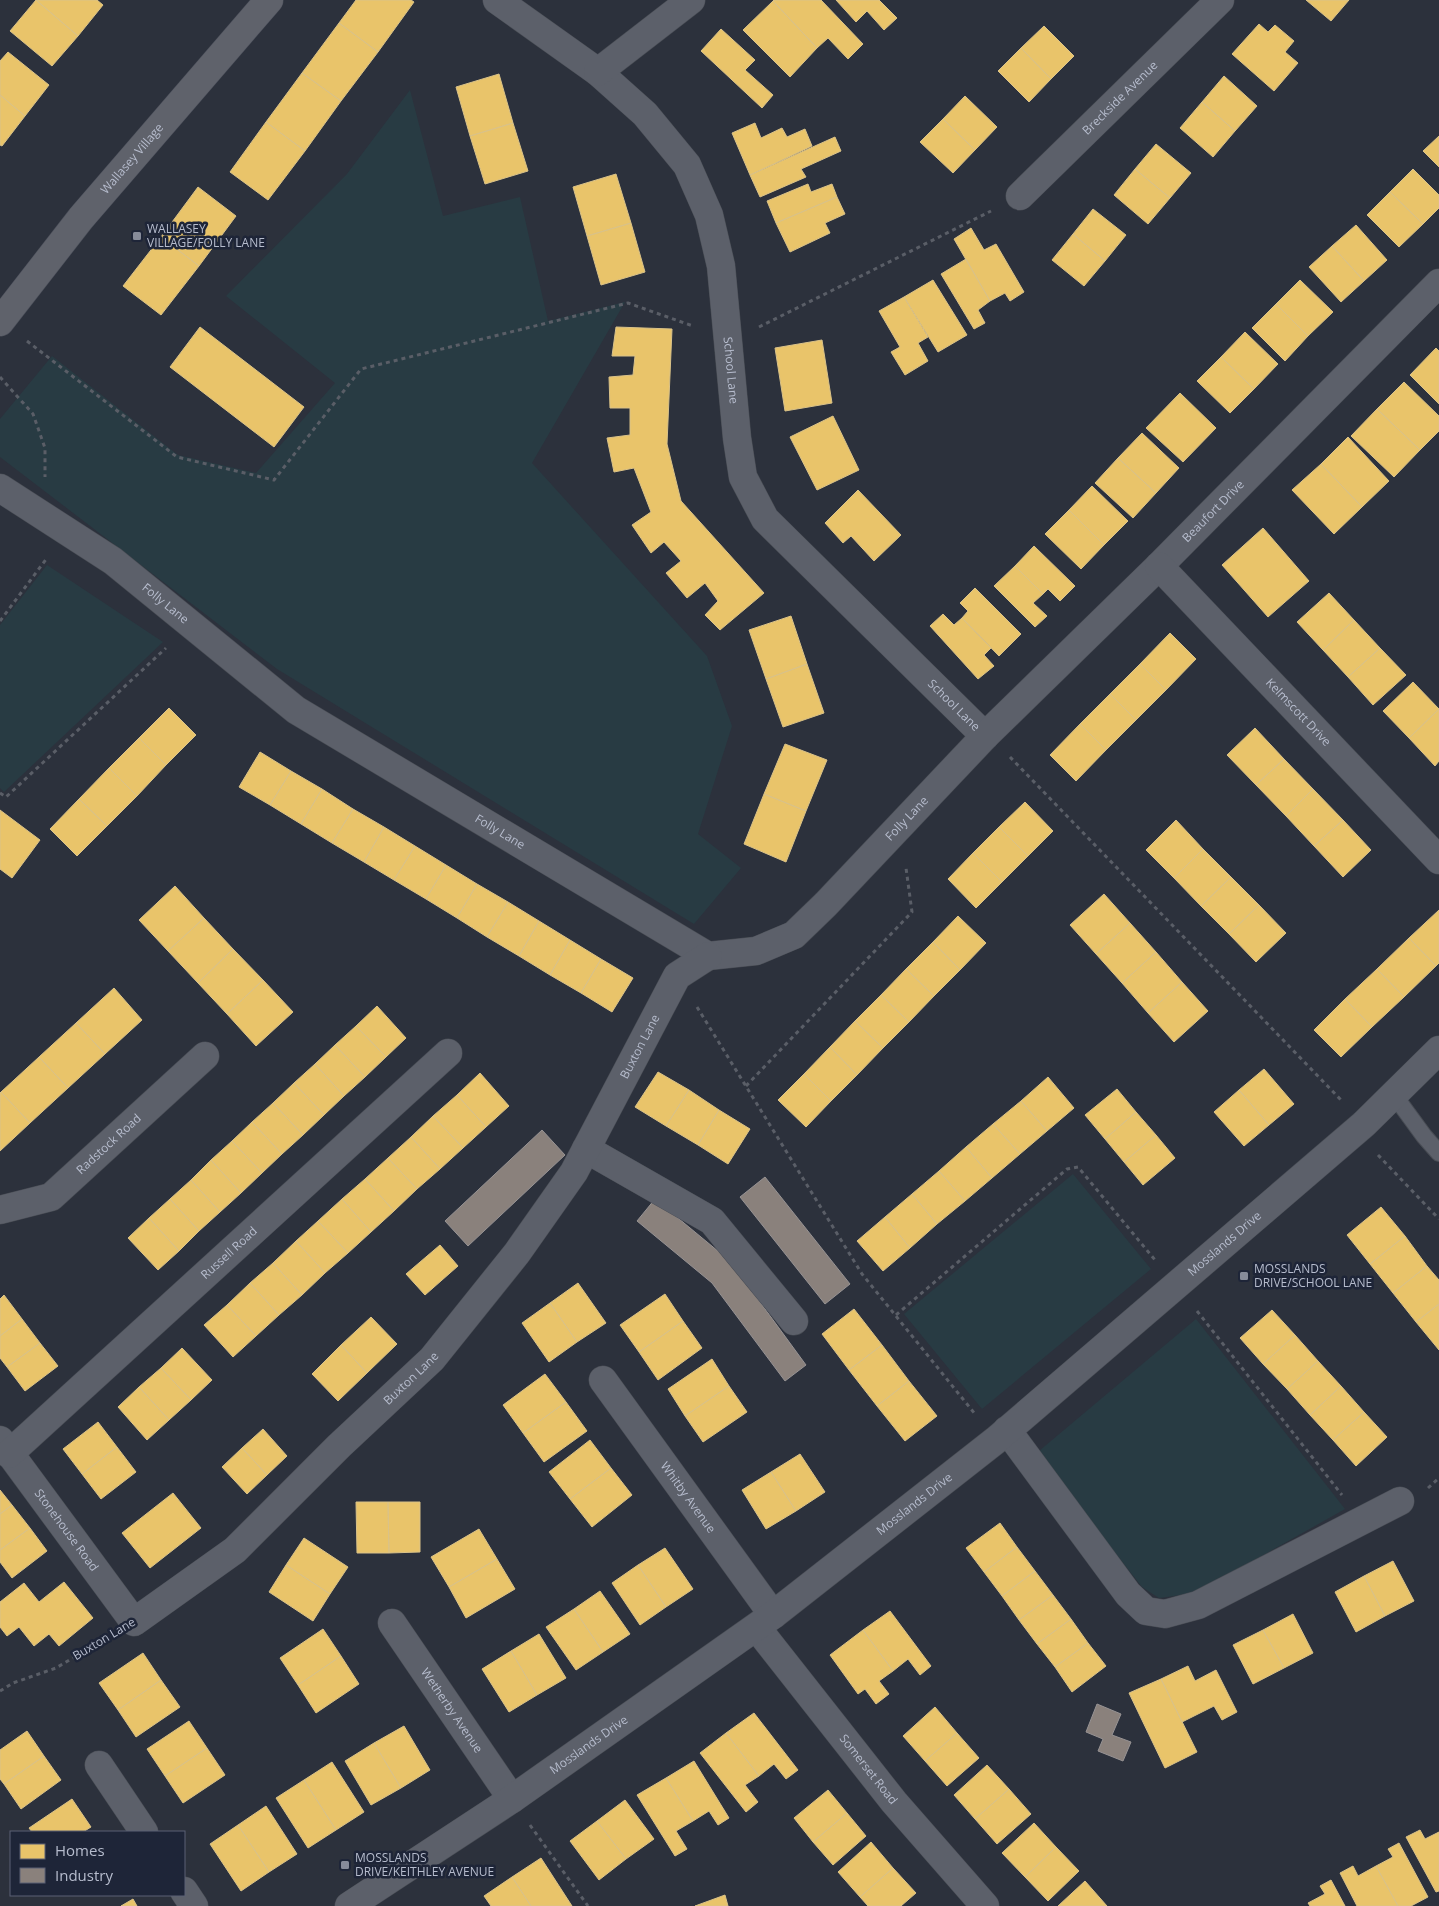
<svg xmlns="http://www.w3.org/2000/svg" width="1439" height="1906" font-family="'Open Sans',sans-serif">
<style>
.green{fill:#283b43}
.homes{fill:#e9c46a;stroke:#dac288}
.industry{fill:#8a817c;stroke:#979394}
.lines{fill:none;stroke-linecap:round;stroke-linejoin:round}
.lane-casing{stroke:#484c54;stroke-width:18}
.street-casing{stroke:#484c54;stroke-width:29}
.primary-casing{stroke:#4a4e59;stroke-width:29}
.path{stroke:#5a5e67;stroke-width:3;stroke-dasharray:4 4;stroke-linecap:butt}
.lane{stroke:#5c606a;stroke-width:16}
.street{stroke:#5c606a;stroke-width:28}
.primary{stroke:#5f626b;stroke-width:28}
.poi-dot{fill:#868b9a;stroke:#1e2538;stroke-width:2}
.labels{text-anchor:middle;stroke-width:5;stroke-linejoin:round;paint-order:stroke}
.street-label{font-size:12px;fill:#b6bccd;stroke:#1e2538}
.poi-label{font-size:12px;fill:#b6bccd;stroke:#1e2538;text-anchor:start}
</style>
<rect width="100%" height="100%" fill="#2c313c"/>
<path class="green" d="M410,90L443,216L520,197L548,321L625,302L532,463L707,656L732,726L698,834L741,868L694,924L277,669L0,457V419L52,356L178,455L256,473L335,383L226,296L347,174Z
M47,565L163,642L4,792L0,788V625Z
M1073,1174L1151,1269L982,1409L904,1314Z
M1196,1319L1345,1509L1196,1593L1159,1598L1142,1587L1042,1460L1039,1451Z"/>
<path class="homes" d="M36,0L78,36L52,66L10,31Z
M36,0H97L103,5L78,36Z
M356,0H411L414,2L378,52L339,23Z
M774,0H821L863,44L848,59L828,38L817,48L773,1Z
M836,0H879L897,18L884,30L867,11L856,22Z
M1306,0H1349L1331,21Z
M773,1L817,48L790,77L743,30Z
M339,23L378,52L341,101L302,73Z
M1259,24L1268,32L1275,25L1294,41L1285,52L1298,63L1274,91L1232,54Z
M1044,26L1074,56L1051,79L1021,48Z
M721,29L755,60L745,70L773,95L762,108L701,51Z
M1021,48L1051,79L1029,102L998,71Z
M8,52L49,85L25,116L0,95V61Z
M302,73L341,101L305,151L266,122Z
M499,74L513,123L470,136L456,87Z
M1224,76L1257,106L1235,131L1202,102Z
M0,95L25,116L2,146L0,145Z
M965,96L997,127L975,150L943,119Z
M1202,102L1235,131L1213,157L1180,128Z
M943,119L975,150L953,173L920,142Z
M266,122L305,151L268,200L230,172Z
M513,123L528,171L485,184L470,136Z
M755,123L761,138L782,128L787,137L805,129L812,146L750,175L732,133Z
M1439,136V167L1423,151Z
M835,137L841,151L801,169L806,177L760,197L750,175Z
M1156,144L1191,173L1170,198L1135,169Z
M1135,169L1170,198L1148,224L1114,195Z
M1413,169L1439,195V208L1423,224L1390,192Z
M616,174L631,223L587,236L573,187Z
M808,184L811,192L832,184L837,197L776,223L767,201Z
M198,187L236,216L199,266L161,237Z
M1390,192L1423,224L1399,247L1367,215Z
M837,197L845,214L825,223L830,233L790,252L776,223Z
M1093,209L1126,235L1105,261L1073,234Z
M631,223L645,272L601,285L587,236Z
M1356,225L1387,260L1364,281L1332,246Z
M971,228L984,250L996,244L1024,292L1010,301L1005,293L990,301L954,239Z
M1073,234L1105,261L1084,286L1052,260Z
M161,237L199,266L161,315L123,286Z
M1332,246L1364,281L1341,302L1309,267Z
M966,259L990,301L978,310L985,323L974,329L941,274Z
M933,280L967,335L938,352L904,297Z
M1300,280L1333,312L1308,336L1276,304Z
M904,297L928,337L918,343L928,361L905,375L891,352L900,347L879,311Z
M1276,304L1308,336L1285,361L1252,328Z
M200,327L304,407L274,447L170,367Z
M616,327L672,329L667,444L681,501L764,593L720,630L705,615L718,601L705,583L687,598L666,573L681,561L664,542L651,553L632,525L651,512L634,468L614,472L607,438L630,435V408H610L609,377L633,375L635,356H612Z
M1245,332L1278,364L1254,389L1221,357Z
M822,340L832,403L785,411L775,348Z
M1436,348L1439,351V404L1410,375Z
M1221,357L1254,389L1230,413L1197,381Z
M1404,382L1439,416V431L1420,450L1377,409Z
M1180,393L1216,428L1183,462L1146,428Z
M1377,409L1420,450L1394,477L1351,436Z
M833,416L859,470L817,490L790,437Z
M1142,433L1179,468L1156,493L1118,458Z
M1348,437L1389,481L1362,507L1321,464Z
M1118,458L1156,493L1133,518L1095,483Z
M1321,464L1362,507L1334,534L1292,490Z
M1092,486L1128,521L1104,545L1069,510Z
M858,490L901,535L874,561L851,536L843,543L825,523Z
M1069,510L1104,545L1081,569L1045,534Z
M1263,528L1309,581L1268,617L1222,565Z
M1034,546L1075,586L1060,601L1048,589L1043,594L1015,566Z
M1015,566L1043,594L1033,603L1047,616L1035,627L994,586Z
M975,588L1021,634L999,656L962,618L968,611L960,603Z
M1329,593L1354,620L1323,650L1297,622Z
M943,614L954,625L962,618L991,648L984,655L994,666L978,679L930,626Z
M791,616L807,664L766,679L749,630Z
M1354,620L1380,648L1348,677L1323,650Z
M1170,633L1196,659L1166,690L1140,664Z
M1380,648L1406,675L1373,705L1348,677Z
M807,664L824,713L783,727L766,679Z
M1140,664L1166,690L1136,720L1110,694Z
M1413,682L1439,709L1409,738L1383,711Z
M1110,694L1136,720L1106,750L1080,724Z
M169,708L196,735L166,765L139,738Z
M1439,709V761L1435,766L1409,738Z
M1080,724L1106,750L1076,781L1050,755Z
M1255,728L1284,759L1256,785L1227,755Z
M139,738L166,765L137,796L109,768Z
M785,744L827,760L806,811L764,794Z
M260,752L291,771L270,805L239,787Z
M1284,759L1313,789L1286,816L1256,785Z
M109,768L137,796L107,826L79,799Z
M291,771L322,789L301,824L270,805Z
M322,789L353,809L332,843L301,824Z
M1313,789L1343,820L1314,846L1286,816Z
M764,794L806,811L786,862L744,844Z
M79,799L107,826L77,856L50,829Z
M1025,802L1053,831L1028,856L999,827Z
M353,809L384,827L364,862L332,843Z
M0,810L40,840L12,878L0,869Z
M1176,820L1203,849L1174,878L1146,850Z
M1343,820L1371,850L1343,877L1314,846Z
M384,827L415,846L394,880L364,862Z
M999,827L1028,856L1002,882L973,853Z
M415,846L446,865L426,899L394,880Z
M1203,849L1231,877L1201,906L1174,878Z
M973,853L1002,882L976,908L948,879Z
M446,865L477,884L457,918L426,899Z
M1231,877L1259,905L1229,934L1201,906Z
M477,884L508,902L487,937L457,918Z
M175,886L204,918L168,951L139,920Z
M1104,894L1130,923L1096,954L1070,925Z
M508,902L539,921L519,956L487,937Z
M1259,905L1286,933L1256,962L1229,934Z
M1439,910V963L1436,966L1409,938Z
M958,916L986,943L960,970L933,942Z
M204,918L233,949L198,983L168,951Z
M539,921L570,940L550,975L519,956Z
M1130,923L1156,952L1122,983L1096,954Z
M1409,938L1436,966L1404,997L1377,969Z
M570,940L601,959L581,993L550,975Z
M933,942L960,970L934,996L906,969Z
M233,949L263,980L227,1014L198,983Z
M1156,952L1182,982L1148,1013L1122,983Z
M601,959L633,978L612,1012L581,993Z
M906,969L934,996L909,1022L881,995Z
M1377,969L1404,997L1372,1027L1345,999Z
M263,980L293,1012L256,1046L227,1014Z
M1182,982L1208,1011L1174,1042L1148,1013Z
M114,988L142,1020L105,1054L76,1023Z
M881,995L909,1022L883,1048L855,1021Z
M1345,999L1372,1027L1341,1057L1314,1030Z
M377,1006L406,1038L386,1057L356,1026Z
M855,1021L883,1048L857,1075L830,1047Z
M76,1023L105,1054L68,1088L39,1057Z
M356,1026L386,1057L365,1077L335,1045Z
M335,1045L365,1077L344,1096L315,1064Z
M830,1047L857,1075L831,1101L804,1074Z
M39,1057L68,1088L30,1123L1,1092Z
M315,1064L344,1096L324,1115L294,1083Z
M1264,1069L1294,1104L1269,1125L1239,1090Z
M658,1072L689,1090L666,1126L635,1107Z
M480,1073L509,1106L486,1127L457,1095Z
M804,1074L831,1101L806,1127L778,1100Z
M1048,1077L1074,1108L1047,1131L1021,1101Z
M294,1083L324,1115L303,1135L273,1103Z
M1117,1089L1136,1112L1105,1139L1085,1115Z
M689,1090L719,1110L698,1145L666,1126Z
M1239,1090L1269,1125L1244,1146L1214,1112Z
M1,1092L30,1123L0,1151V1093Z
M457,1095L486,1127L463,1148L433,1116Z
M1021,1101L1047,1131L1020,1154L993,1124Z
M273,1103L303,1135L282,1154L252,1122Z
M719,1110L750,1129L728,1164L698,1145Z
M1136,1112L1156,1135L1124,1162L1105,1139Z
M433,1116L463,1148L440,1169L411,1137Z
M252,1122L282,1154L262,1173L232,1141Z
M993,1124L1020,1154L992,1178L966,1147Z
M1156,1135L1175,1158L1143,1185L1124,1162Z
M411,1137L440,1169L417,1189L388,1158Z
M232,1141L262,1173L241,1193L211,1160Z
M966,1147L992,1178L965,1201L939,1171Z
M388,1158L417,1189L394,1211L365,1179Z
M211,1160L241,1193L220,1212L191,1180Z
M939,1171L965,1201L937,1224L912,1194Z
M365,1179L394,1211L371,1232L342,1199Z
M191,1180L220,1212L199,1231L170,1199Z
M912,1194L937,1224L910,1248L885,1217Z
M170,1199L199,1231L179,1251L149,1218Z
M342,1199L371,1232L348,1253L318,1221Z
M1381,1207L1405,1236L1370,1264L1347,1235Z
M885,1217L910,1248L883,1271L857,1241Z
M149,1218L179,1251L158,1270L128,1238Z
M318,1221L348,1253L325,1273L296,1241Z
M1405,1236L1427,1266L1393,1293L1370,1264Z
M296,1241L325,1273L302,1295L273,1263Z
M440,1245L458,1266L425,1295L406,1274Z
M273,1263L302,1295L279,1315L250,1283Z
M1427,1266L1439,1280V1304L1416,1322L1393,1293Z
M250,1283L279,1315L256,1336L227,1305Z
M578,1283L606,1323L577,1342L550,1303Z
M665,1294L683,1321L639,1352L620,1325Z
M4,1295L22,1319L0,1336V1299Z
M550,1303L577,1342L549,1362L522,1323Z
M1439,1304V1350L1416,1322Z
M227,1305L256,1336L233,1357L204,1325Z
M854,1309L882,1345L849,1370L822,1334Z
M1272,1310L1295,1335L1263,1364L1240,1338Z
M371,1317L397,1344L367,1373L341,1345Z
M22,1319L40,1343L7,1367L0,1358V1336Z
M683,1321L702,1348L658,1380L639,1352Z
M1295,1335L1318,1361L1287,1389L1263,1364Z
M40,1343L58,1366L25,1391L7,1367Z
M341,1345L367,1373L338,1401L312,1374Z
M882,1345L909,1381L877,1406L849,1370Z
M182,1348L212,1380L191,1400L161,1368Z
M712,1359L729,1386L685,1416L668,1389Z
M1318,1361L1341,1386L1310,1415L1287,1389Z
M161,1368L191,1400L169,1420L139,1387Z
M545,1374L566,1402L523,1433L503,1405Z
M909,1381L937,1416L905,1441L877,1406Z
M729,1386L747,1412L703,1442L685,1416Z
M1341,1386L1364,1412L1333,1440L1310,1415Z
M139,1387L169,1420L147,1440L118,1407Z
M566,1402L587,1431L544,1462L523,1433Z
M1364,1412L1387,1437L1356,1466L1333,1440Z
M98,1422L117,1447L82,1474L63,1449Z
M263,1429L287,1456L267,1475L242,1448Z
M590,1440L611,1468L570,1499L549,1472Z
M117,1447L136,1472L101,1499L82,1474Z
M242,1448L267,1475L247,1494L222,1467Z
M800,1454L825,1492L796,1511L771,1472Z
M611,1468L632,1495L592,1527L570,1499Z
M771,1472L796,1511L766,1529L742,1490Z
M0,1490L12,1505L0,1514Z
M173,1493L201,1528L150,1568L122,1533Z
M356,1502H388L389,1553H357Z
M388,1502H420V1552L389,1553Z
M12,1505L30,1528L0,1550V1514Z
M1000,1523L1017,1547L984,1572L966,1548Z
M30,1528L47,1551L12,1578L0,1562V1550Z
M479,1529L497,1559L449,1587L431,1557Z
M304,1538L348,1567L330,1594L286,1565Z
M1017,1547L1035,1571L1002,1596L984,1572Z
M665,1548L693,1589L666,1607L638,1565Z
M497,1559L515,1589L466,1618L449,1587Z
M1393,1561L1414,1601L1385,1616L1364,1576Z
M286,1565L330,1594L313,1621L269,1592Z
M638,1565L666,1607L640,1625L612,1583Z
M1035,1571L1053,1595L1019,1620L1002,1596Z
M1364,1576L1385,1616L1356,1632L1335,1592Z
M64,1582L93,1618L59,1646L49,1634L34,1646L19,1627L7,1636L0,1627V1602L24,1583L39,1602Z
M600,1591L630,1634L603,1652L574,1609Z
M1053,1595L1071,1619L1037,1644L1019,1620Z
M574,1609L603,1652L576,1670L546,1627Z
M890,1611L931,1666L920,1675L908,1659L893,1671L863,1630Z
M1293,1614L1313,1653L1284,1668L1263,1630Z
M1071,1619L1088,1643L1055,1667L1037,1644Z
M323,1629L341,1656L298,1685L280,1658Z
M863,1630L893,1671L879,1681L889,1694L876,1704L865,1689L858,1694L830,1655Z
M1263,1630L1284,1668L1253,1684L1233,1645Z
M539,1634L566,1678L537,1695L511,1651Z
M1088,1643L1106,1666L1072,1692L1055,1667Z
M511,1651L537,1695L509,1712L482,1669Z
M143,1653L161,1680L118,1710L99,1683Z
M341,1656L359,1684L316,1713L298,1685Z
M1188,1666L1195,1681L1216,1670L1237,1712L1222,1720L1214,1706L1182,1722L1161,1679Z
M1161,1679L1197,1752L1165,1768L1129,1693Z
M161,1680L180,1707L136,1737L118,1710Z
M935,1707L957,1733L925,1761L903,1736Z
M754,1713L798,1770L786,1779L774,1764L759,1776L726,1733Z
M189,1721L207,1748L165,1776L147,1749Z
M404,1726L430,1770L401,1788L374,1743Z
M27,1731L44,1756L4,1784L0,1779V1750Z
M726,1733L759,1776L745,1785L758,1802L746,1812L700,1753Z
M957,1733L979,1758L947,1786L925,1761Z
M374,1743L401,1788L371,1805L345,1761Z
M207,1748L225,1775L183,1803L165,1776Z
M44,1756L61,1780L21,1809L4,1784Z
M694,1761L729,1818L718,1825L709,1811L693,1821L666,1778Z
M332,1762L364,1812L336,1830L304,1780Z
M987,1765L1009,1789L975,1819L954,1795Z
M666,1778L693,1821L676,1831L687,1849L675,1856L637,1795Z
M304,1780L336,1830L308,1848L276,1798Z
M1009,1789L1031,1814L997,1844L975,1819Z
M828,1790L847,1813L813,1842L794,1818Z
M72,1799L91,1827L83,1832H32L29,1828Z
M625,1800L654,1839L626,1859L597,1821Z
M266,1806L297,1854L269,1872L238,1825Z
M847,1813L866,1836L833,1865L813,1842Z
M597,1821L626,1859L599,1880L570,1841Z
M1034,1823L1056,1847L1025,1877L1002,1853Z
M238,1825L269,1872L241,1891L210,1844Z
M1420,1830L1425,1839L1439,1832V1891L1436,1892L1406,1837Z
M871,1842L893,1868L860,1897L838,1872Z
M1399,1843L1428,1897L1411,1906H1398L1376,1866L1393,1857L1388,1849Z
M1056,1847L1079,1871L1048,1901L1025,1877Z
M541,1858L572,1906H531L512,1877Z
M1353,1866L1358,1876L1376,1866L1398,1906H1357L1340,1873Z
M893,1868L916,1893L901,1906H868L860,1897Z
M512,1877L531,1906H491L484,1896Z
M1331,1880L1345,1906H1310L1308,1903L1325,1894L1320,1886Z
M1085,1881L1107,1906H1058Z
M725,1895L728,1906H695Z
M133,1899L137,1906H121Z"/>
<path class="industry" d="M542,1130L565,1155L468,1246L445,1221Z
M765,1177L850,1284L825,1304L740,1197Z
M655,1199L730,1261L806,1365L785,1381L712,1283L637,1221Z
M1097,1704L1121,1714L1112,1735L1131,1742L1123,1761L1098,1751L1103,1739L1086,1732Z"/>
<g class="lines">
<g class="lane-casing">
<path id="lane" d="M1394,1095L1424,1136L1439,1153"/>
</g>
<g class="street-casing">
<g id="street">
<path id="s1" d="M497,0L598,72L645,114L687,165L709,215L721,266L737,438L743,477L765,519L985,736"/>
<path d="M598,72L691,0"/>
<path id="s2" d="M1020,196L1220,0"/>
<path id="s3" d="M0,488L113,561L296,710L708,956L756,951L794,935L826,904L985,736L1159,566L1439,283"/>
<path id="s4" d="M1159,566L1439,860"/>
<path d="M586,1149L712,1221L794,1321"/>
<path id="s5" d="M0,1210L51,1197L205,1056"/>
<path id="s6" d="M603,1380L773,1615"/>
<path d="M1007,1430L1128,1594L1146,1611L1165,1614L1198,1605L1400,1501"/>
<path id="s7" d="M0,1440L134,1622L235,1550L339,1446L432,1359L517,1253L574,1172L677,976L708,956"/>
<path id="s8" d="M9,1454L448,1053"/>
<path id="s9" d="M392,1623L512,1799"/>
<path id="s10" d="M757,1628L894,1802L985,1906"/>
<path d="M99,1765L144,1832"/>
<path d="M184,1891L194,1906"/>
<path id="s11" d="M349,1906L512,1799L773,1615L996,1440L1364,1124L1439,1050"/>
</g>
</g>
<g class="primary-casing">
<g id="primary">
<path id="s12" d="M0,322L81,218L269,0"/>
</g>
</g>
<path class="path" d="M759,327L991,211
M27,341L177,457L274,480L361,369L628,303L693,326
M0,377L33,414L45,448V477
M0,621L47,558
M1010,757L1341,1100
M0,793L6,797L166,648
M697,1007L862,1274L975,1414
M746,1086L912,912L906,868
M1378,1155L1439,1219
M1197,1311L1342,1495
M896,1315L1067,1169L1078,1167L1155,1260
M1428,1488L1439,1478
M0,1691L13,1683L56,1668L106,1638
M530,1825L588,1906"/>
<use href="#lane" class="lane"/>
<use href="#street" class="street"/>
<use href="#primary" class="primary"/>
</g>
<g class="poi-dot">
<rect x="132" y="231" width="10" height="10" rx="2.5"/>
<rect x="1239" y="1271" width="10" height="10" rx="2.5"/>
<rect x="340" y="1860" width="10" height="10" rx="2.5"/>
</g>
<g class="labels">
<g class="street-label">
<text dy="4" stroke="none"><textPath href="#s2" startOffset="140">Breckside Avenue</textPath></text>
<text dy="4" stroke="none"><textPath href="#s12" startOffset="210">Wallasey Village</textPath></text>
<text dy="4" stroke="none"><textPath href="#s1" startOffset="465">School Lane</textPath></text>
<text dy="4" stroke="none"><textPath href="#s3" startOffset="1536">Beaufort Drive</textPath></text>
<text dy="4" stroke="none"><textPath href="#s3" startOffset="202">Folly Lane</textPath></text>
<text dy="4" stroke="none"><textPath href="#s1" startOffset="885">School Lane</textPath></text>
<text dy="4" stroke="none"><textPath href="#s4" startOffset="202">Kelmscott Drive</textPath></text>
<text dy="4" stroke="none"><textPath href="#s3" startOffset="1102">Folly Lane</textPath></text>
<text dy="4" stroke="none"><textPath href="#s3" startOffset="608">Folly Lane</textPath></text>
<text dy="4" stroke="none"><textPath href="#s7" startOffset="1001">Buxton Lane</textPath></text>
<text dy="4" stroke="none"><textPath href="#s5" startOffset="131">Radstock Road</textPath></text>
<text dy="4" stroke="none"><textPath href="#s11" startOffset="1099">Mosslands Drive</textPath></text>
<text dy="4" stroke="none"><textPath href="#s8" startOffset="298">Russell Road</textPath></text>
<text dy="4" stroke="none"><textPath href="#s7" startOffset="596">Buxton Lane</textPath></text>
<text dy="4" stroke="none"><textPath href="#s6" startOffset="145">Whitby Avenue</textPath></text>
<text dy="4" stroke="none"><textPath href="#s11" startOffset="694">Mosslands Drive</textPath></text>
<text dy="4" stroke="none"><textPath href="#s7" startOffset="112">Stonehouse Road</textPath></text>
<text transform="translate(104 1639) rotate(-31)" y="4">Buxton Lane</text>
<text dy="4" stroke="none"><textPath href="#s9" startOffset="106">Wetherby Avenue</textPath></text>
<text dy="4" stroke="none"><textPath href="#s11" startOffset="289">Mosslands Drive</textPath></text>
<text dy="4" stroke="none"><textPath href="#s10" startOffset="180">Somerset Road</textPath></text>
</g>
<g class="poi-label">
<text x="147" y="233">WALLASEY<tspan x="147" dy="14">VILLAGE/FOLLY LANE</tspan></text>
<text x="1254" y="1273">MOSSLANDS<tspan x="1254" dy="14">DRIVE/SCHOOL LANE</tspan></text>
<text x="355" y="1862">MOSSLANDS<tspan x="355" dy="14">DRIVE/KEITHLEY AVENUE</tspan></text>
</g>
</g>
<rect x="10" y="1831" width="175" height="65" fill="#1e2538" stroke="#5b6174"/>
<rect x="20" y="1844" width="25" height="15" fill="#e9c46a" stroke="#5b6174"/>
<text x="55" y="1856" font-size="15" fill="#b6bccd">Homes</text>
<rect x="20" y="1868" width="25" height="15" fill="#8a817c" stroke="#5b6174"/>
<text x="55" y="1881" font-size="15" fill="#b6bccd">Industry</text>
</svg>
